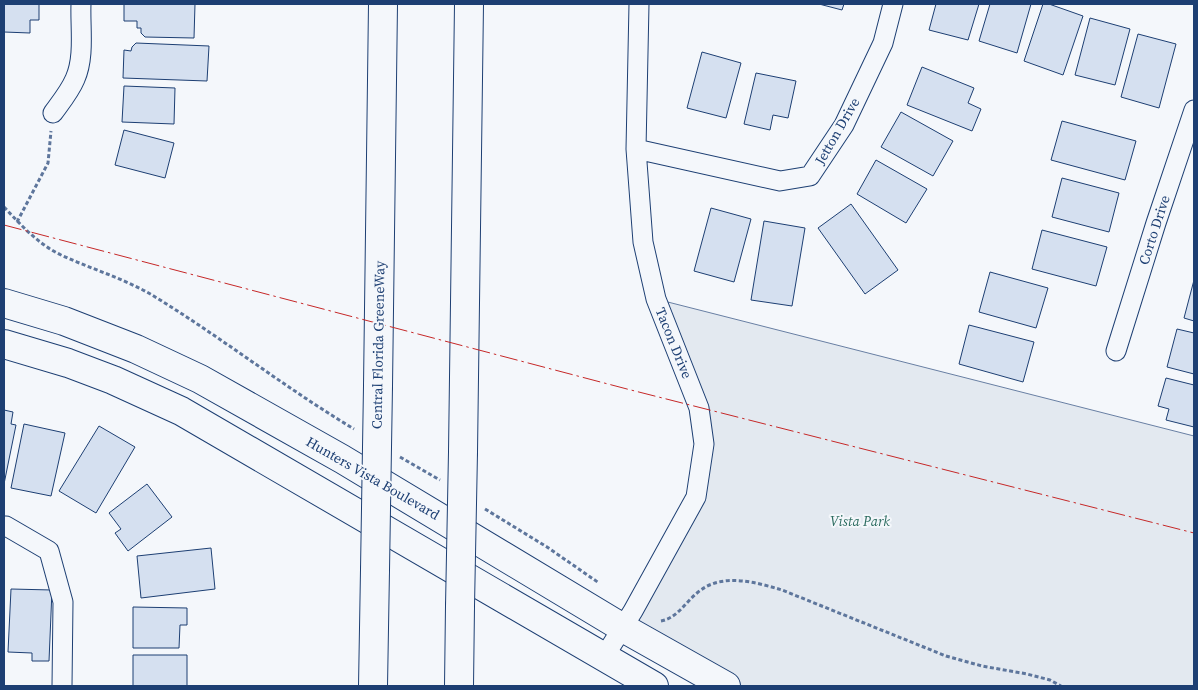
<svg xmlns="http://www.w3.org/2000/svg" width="1198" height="690" font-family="'Source Serif 4',serif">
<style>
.green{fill:#e3e9f0;stroke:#687fa3}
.building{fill:#d5e0f0;stroke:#1d3f73}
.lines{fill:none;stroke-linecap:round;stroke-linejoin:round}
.street-casing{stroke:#1d3f73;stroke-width:21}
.secondary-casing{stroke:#1d3f73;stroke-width:30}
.highway-casing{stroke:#1d3f73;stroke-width:30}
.path{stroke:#5e769c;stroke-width:3;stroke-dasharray:4 2.5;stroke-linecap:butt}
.street{stroke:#f4f7fb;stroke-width:19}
.secondary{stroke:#f4f7fb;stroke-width:28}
.highway{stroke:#f4f7fb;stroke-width:28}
.highway-bridge-casing{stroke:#1d3f73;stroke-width:30;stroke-linecap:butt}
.highway-bridge{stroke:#f4f7fb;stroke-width:28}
.power{stroke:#c62828;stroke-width:1;stroke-dasharray:18 4 2.5 4;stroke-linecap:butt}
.labels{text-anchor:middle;stroke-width:4;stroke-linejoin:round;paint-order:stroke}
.street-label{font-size:14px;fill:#1d3f73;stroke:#f4f7fb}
.park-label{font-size:14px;font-style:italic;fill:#2c6c60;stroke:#f4f7fb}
</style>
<rect width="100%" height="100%" fill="#f4f7fb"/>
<path class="green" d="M656,299L1194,436V686H726L623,628L696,497L704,444Z"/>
<path class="building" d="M4,4H39V20H30V33L4,32Z
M124,4H195L194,38L145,37L141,33V28H137V21H124Z
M819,4H844L842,10Z
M936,4H979L968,40L929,30Z
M990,4H1031L1017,53L979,41Z
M1043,4H1049L1083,16L1063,75L1024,61Z
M1090,18L1130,29L1115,85L1075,75Z
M1138,34L1176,44L1159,108L1121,97Z
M136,43L209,46L207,81L123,78L124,50L131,51L132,47Z
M702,52L741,63L726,118L687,108Z
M922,67L974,88L968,103L981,109L972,131L907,105Z
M756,73L796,81L788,118L773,115L770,130L744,124Z
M124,86L175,88L174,124L122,122Z
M901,112L953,141L933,176L881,147Z
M1062,121L1136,141L1125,180L1051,160Z
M124,130L174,143L165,178L115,165Z
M876,160L927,189L906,223L857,194Z
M1062,178L1119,193L1109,232L1052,217Z
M851,204L898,270L865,294L818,228Z
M711,208L751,219L734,282L694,271Z
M764,221L805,228L792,306L751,300Z
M1042,230L1107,247L1096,286L1032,269Z
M990,272L1048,288L1036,328L979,312Z
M1194,280V321L1184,318Z
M969,325L1034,342L1023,382L959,364Z
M1177,329L1194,333V374L1167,367Z
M1166,378L1194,385V427L1166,420L1169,409L1158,406Z
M4,410L13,412L11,424L16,425L4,484Z
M24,424L65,433L51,496L11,488Z
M99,426L135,447L96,513L59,491Z
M147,484L172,517L128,551L115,533L121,529L109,513Z
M211,548L215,589L141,598L137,556Z
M11,589L52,590L49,661H32V653L8,652Z
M133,607L187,608V625H180L179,648H133Z
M133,655H187V686H133Z"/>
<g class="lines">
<g class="street-casing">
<path id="street" d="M53,113C61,102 70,91 75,79C85,57 80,27 81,4
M636,149L780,181L810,176L844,125L883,43L893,4
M1116,351L1156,223L1194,110
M4,526H6L49,551L63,602L62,686
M604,657L633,611L696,497L704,444L699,408L656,299L643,242L636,149L639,4"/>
</g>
<g class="secondary-casing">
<path id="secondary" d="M4,303L64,321L136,349L200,379L342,459L623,628L726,686
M4,344L68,363L113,380L181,411L654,686"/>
</g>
<g class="highway-casing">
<path id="highway" d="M378,386L383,4
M463,452L469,4
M373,686L375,570
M459,686L460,606"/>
</g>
<path class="path" d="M4,207C21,225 38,244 61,255C91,269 123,278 152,295C221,337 284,387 354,429
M17,222L48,163L51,131
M400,457L440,480
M485,509L547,547L599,583
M661,621C677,618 685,603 697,593C721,572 755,582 782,590L946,656L982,666L1027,674L1050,680L1061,686"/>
<use href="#street" class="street"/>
<use href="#secondary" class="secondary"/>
<use href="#highway" class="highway"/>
<g class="highway-bridge-casing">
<path id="highway-bridge" d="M375,570L378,386
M460,606L463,452"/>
</g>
<use href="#highway-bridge" class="highway-bridge"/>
<path class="power" d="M4,225L627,389L1194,533"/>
</g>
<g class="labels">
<g class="street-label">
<text transform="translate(837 131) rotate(-60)" y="5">Jetton Drive</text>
<text transform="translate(1154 230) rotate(-72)" y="5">Corto Drive</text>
<text transform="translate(674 343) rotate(68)" y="5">Tacon Drive</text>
<text transform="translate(378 345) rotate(-89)" y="5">Central Florida GreeneWay</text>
<text transform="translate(373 478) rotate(30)" y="5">Hunters Vista Boulevard</text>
</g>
<g class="park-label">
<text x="860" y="526">Vista Park</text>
</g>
</g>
<rect width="1198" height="690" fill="none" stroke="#1d3f73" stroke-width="10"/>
</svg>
